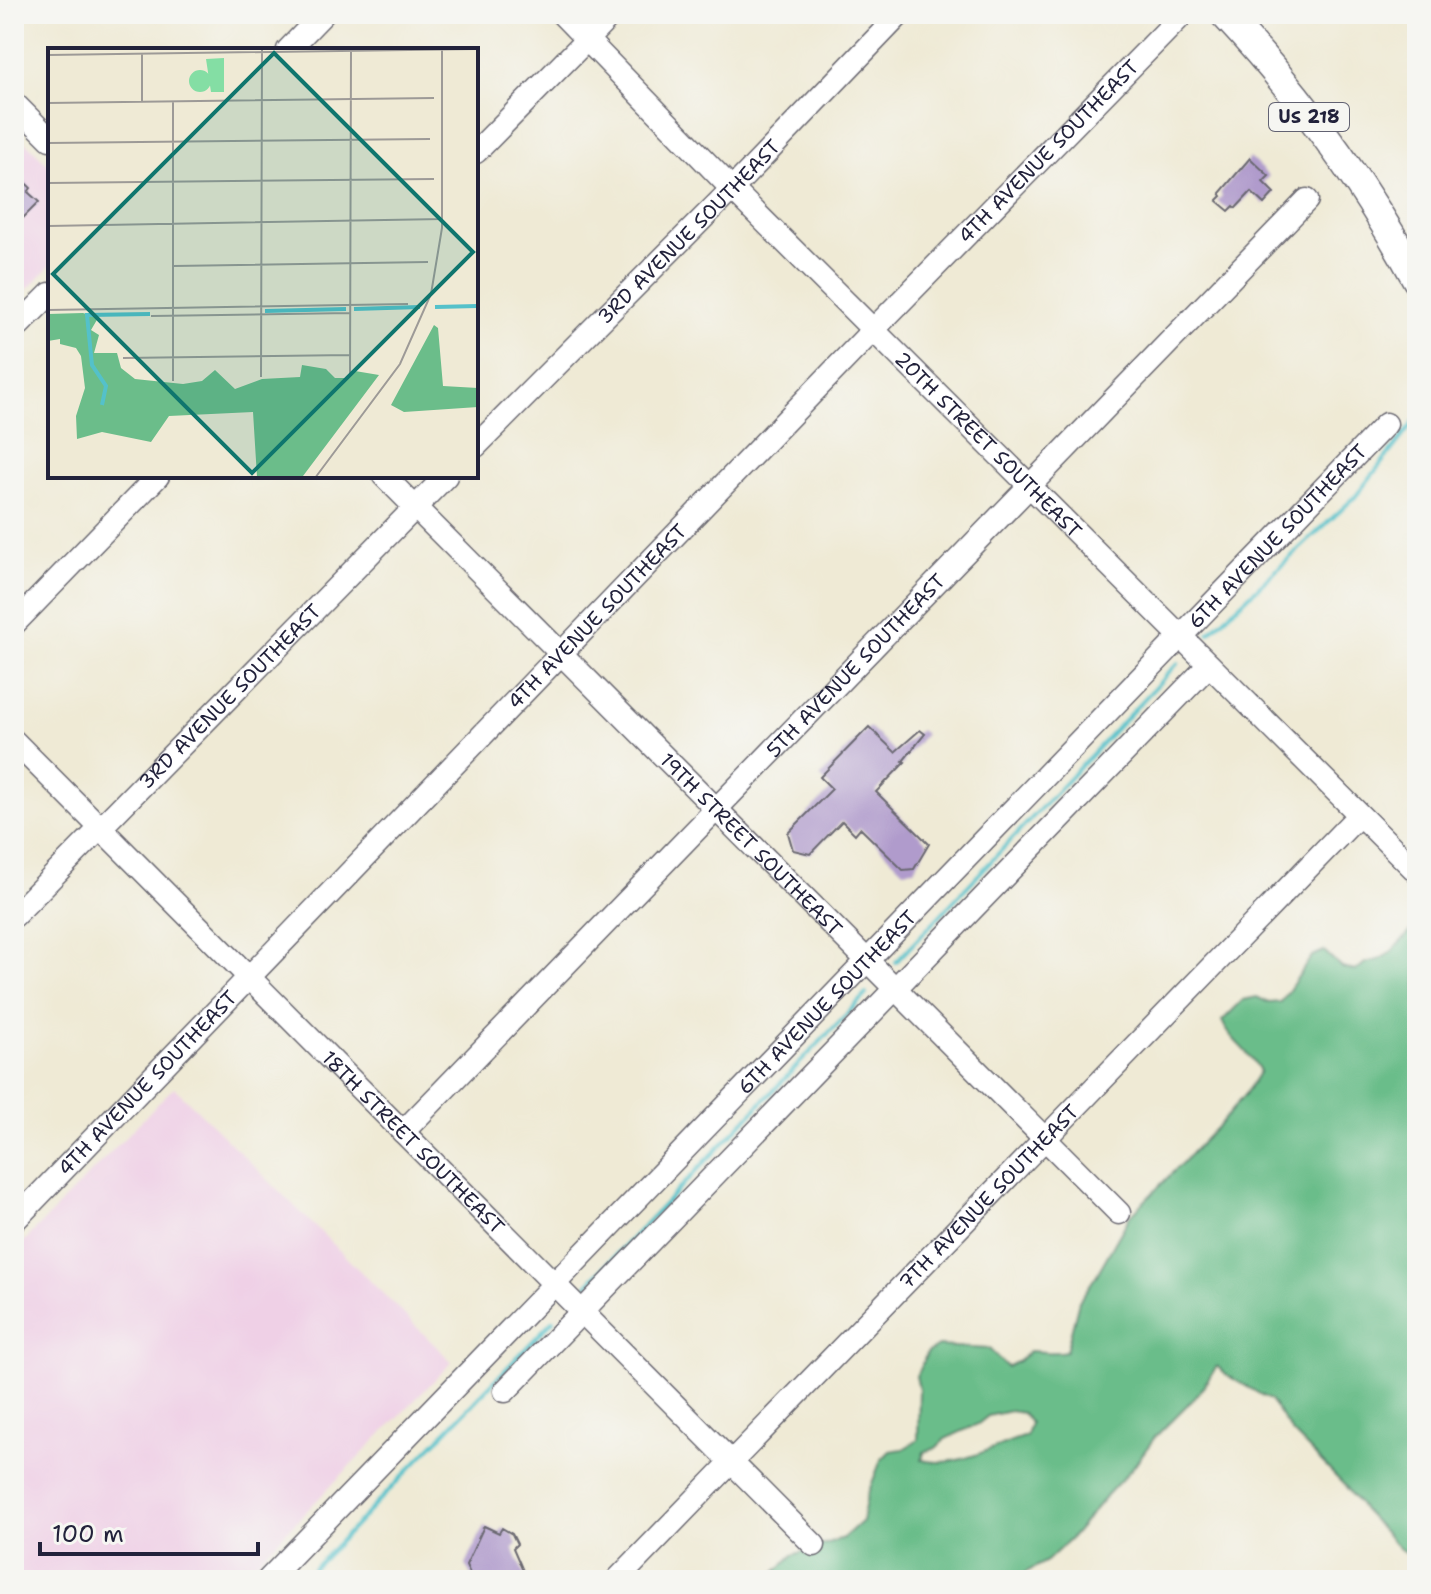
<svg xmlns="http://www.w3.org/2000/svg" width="1431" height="1594" font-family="'Shantell Sans',sans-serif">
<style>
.built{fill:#efd0e6}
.forest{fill:#6bbd8a;stroke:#467062;stroke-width:2;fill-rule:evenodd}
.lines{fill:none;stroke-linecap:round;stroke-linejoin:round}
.stream{stroke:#54c1ca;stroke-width:4}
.building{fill:#b09bcc}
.minor-casing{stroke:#6a6871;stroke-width:25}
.major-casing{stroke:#6a6871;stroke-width:31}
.minor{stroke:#fff;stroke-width:22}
.major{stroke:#fff;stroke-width:28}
.labels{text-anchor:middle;stroke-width:8;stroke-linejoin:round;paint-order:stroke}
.shield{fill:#f6f6f2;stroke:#626272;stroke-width:2}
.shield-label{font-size:18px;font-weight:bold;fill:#22223b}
.street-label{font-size:20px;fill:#22223b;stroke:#f6f6f2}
.inset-river{fill:none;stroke:#54c1ca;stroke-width:4}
.inset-road{fill:none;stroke:#9d9a97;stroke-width:2}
.view{fill:#0f766e;fill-opacity:0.15;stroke:#0f766e;stroke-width:4}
.inset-edge{fill:none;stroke:#22223b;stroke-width:4}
</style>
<rect width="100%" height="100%" fill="#f6f6f2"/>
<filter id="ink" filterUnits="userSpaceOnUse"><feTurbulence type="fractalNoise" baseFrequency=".0125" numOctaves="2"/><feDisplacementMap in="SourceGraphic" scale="16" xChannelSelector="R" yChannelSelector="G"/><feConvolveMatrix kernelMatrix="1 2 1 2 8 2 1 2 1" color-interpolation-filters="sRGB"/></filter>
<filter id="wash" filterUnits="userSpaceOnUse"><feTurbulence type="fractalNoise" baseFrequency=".006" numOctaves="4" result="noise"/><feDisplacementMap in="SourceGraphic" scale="32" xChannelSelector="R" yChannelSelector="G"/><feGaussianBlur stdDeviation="1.8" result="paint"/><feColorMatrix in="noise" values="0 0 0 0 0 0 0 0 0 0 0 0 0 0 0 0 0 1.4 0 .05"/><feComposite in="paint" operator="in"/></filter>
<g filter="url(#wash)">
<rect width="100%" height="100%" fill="#efead5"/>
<path class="built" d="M14,131L50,166V266L14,303Z
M174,1087L452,1362L239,1580H14V1252Z"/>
<path class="forest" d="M1417,925V1560L1400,1549L1363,1510L1347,1488L1292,1432L1270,1400L1225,1374L1217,1366L1198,1394L1155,1437L1133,1467L1106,1496L1071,1538L1047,1561L1026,1572L1019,1580H767L793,1555L843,1538L862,1521L867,1496L881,1460L890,1451L903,1449L918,1440L919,1389L916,1376L927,1353L938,1346L989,1349L1007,1367L1019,1361L1029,1351C1042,1351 1053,1354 1066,1351L1079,1301L1096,1276L1130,1216L1220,1124L1246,1093L1260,1071C1250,1051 1230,1041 1222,1021L1243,1000L1257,997L1269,1003L1281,1002L1312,956L1324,951L1342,968L1356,971L1365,963L1378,960L1390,953ZM1010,1411L1023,1413L1030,1423L1026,1436C992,1446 958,1469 922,1460L924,1452L936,1448L945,1439L978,1424L988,1416Z"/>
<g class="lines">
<path class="stream" d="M1209,633L1355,497L1417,418
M896,962L1178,663
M587,1285L866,994
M303,1580L553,1320"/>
</g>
<g id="blocks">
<path class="building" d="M1250,158L1269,176L1263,182L1274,193L1264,204L1251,192L1236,208L1234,206L1229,211L1217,201L1222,196L1220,193Z
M14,172L31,188L28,192L39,202L14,227Z
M869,727L895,752L920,730L925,734L903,761L905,762L876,792L929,844L914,869L903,870L860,828L855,834L842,821L810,854L793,850L788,833L832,789L820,777Z
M484,1526L499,1533L502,1528L512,1534L517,1544L513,1548L527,1580H482L471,1576L466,1565Z"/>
</g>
</g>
<g filter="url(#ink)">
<use href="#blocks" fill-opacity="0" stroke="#6a6871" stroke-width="2"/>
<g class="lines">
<g class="minor-casing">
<g id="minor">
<path id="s1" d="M562,14L732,189L1417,872"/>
<path d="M288,50L323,14"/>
<path d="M14,103L50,139"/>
<path d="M476,152L612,14"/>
<path d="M14,330L50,294"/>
<path id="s2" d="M476,446L732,189L900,14"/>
<path id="s3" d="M384,476L1119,1213"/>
<path d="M14,624L158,476"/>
<path id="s4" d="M14,741L814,1545"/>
<path id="s5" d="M14,916L446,476"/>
<path id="s6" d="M403,1132L1307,200"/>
<path id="s7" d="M14,1221L874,329L1183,14"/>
<path d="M505,1391L1209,665"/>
<path id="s8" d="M268,1580L1386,424"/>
<path id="s9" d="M617,1580L1359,815"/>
</g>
</g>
<g class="major-casing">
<path id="major" d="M1224,14C1298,93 1365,185 1417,280"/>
</g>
<use href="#minor" class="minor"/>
<use href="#major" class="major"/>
</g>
</g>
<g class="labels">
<rect class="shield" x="1269" y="103" width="80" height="28" rx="6"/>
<g class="shield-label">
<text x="1309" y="123">US 218</text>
</g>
<g class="street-label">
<text dy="7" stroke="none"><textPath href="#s7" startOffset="1488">4TH AVENUE SOUTHEAST</textPath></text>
<text dy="7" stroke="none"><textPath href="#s2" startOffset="302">3RD AVENUE SOUTHEAST</textPath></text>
<text dy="7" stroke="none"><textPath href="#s1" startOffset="606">20TH STREET SOUTHEAST</textPath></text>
<text dy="7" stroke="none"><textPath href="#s8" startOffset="1452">6TH AVENUE SOUTHEAST</textPath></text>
<text dy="7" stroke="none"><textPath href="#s7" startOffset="840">4TH AVENUE SOUTHEAST</textPath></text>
<text dy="7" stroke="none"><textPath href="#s6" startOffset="650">5TH AVENUE SOUTHEAST</textPath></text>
<text dy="7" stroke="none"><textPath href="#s5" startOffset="308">3RD AVENUE SOUTHEAST</textPath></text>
<text dy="7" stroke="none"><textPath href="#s3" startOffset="520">19TH STREET SOUTHEAST</textPath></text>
<text dy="7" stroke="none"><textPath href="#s8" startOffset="804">6TH AVENUE SOUTHEAST</textPath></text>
<text dy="7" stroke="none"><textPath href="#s7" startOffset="192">4TH AVENUE SOUTHEAST</textPath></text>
<text dy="7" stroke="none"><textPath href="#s4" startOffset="566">18TH STREET SOUTHEAST</textPath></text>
<text dy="7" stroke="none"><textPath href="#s9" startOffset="534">7TH AVENUE SOUTHEAST</textPath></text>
</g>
</g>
<g transform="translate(48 48)">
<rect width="430" height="430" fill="#efead5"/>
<path d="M176,10V44H163L158,11ZM141 33a11 11 0 1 1 22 0a11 11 0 1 1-22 0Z" fill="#84dea4"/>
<path d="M35,265L50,270L43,282L51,287L46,305H69L73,320L87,331L135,336L154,333L167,322L187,341L214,331L252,329L254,317L278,321L287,330H301L307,323L331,327L255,428L209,429L205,364L121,368L103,394L54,384L29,391L28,368L37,340L33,308L28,300L12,296V291L0,293V266ZM386,277L390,280L395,338L430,340V359L356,364L343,357Z" fill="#6bbd8a"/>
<path class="inset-river" d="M387,259L430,258M306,261L372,259M217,263L298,261M54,357L58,338L44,317L39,267L102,266"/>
<path class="inset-road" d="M0,7L430,1M94,53V5M0,55L386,50M0,95L382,91M0,135L386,131M0,178L395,171M125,218L380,214M0,262L360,256M103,268L302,265M75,310L302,307M213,329L214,0M302,329L303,3M125,333V53M267,430L352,316L383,246L394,180V0"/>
<path class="view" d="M226,5L425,204L204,425L5,226Z"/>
<rect width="430" height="430" class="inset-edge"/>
</g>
<rect width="1431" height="1594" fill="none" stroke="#f6f6f2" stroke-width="48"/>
<path d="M40 1542v12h218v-12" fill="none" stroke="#22223b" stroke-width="4"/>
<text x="52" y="1542" font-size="24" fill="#22223b" stroke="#f6f6f2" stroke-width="6" paint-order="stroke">100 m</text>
</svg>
